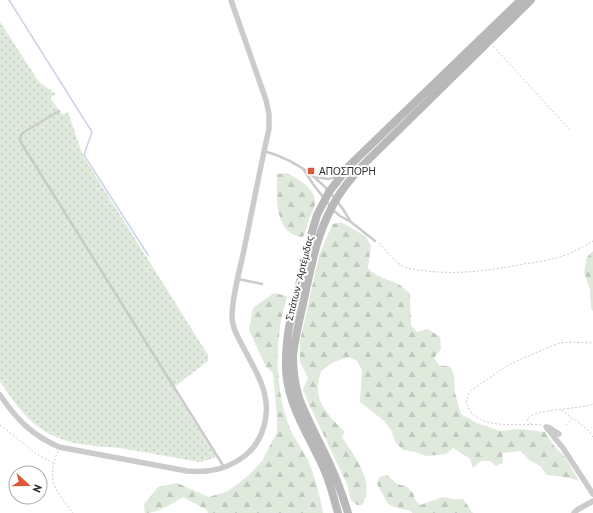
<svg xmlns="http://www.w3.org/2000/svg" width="593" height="513" font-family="'PT Sans',sans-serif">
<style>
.grass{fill:url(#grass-dots)}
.forest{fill:url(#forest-firs)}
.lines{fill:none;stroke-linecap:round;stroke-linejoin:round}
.stream{stroke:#c9d4e9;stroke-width:1.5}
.path{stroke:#cbcbcb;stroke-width:1;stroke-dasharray:2 2;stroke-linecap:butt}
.service{stroke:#cbcbcb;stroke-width:2.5}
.minor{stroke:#cbcbcb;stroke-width:5.5}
.secondary{stroke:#b8b8b8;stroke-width:8}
.poi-dot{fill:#db5839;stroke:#fff;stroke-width:1.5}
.labels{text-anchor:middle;stroke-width:4;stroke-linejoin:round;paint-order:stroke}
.poi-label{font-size:10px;fill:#2e2e2e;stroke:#fff;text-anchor:start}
.street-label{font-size:10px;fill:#2e2e2e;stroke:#fff}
</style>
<defs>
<pattern id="grass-dots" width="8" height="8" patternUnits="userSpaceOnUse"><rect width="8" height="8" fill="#e0eadc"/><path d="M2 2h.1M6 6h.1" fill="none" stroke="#c0c9bd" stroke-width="1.8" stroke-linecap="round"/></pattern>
<pattern id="forest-firs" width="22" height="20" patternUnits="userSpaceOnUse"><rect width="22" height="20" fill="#e0eadc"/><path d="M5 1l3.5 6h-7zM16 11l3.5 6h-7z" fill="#c0c9bd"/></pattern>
</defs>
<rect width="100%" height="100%" fill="#fff"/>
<path class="grass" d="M0,22L39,82L56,94L50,98L63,115L68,112L83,156L208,355V361L173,388L216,457L202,462H198C172,457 145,452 119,448C90,445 65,446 40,428C23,417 12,398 0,382Z"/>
<path class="forest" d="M287,173C298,179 317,189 315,204C314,209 311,215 309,219C307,225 306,231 303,237C273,235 277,195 277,174Z
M341,222L365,236L371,245L368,268C377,278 389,279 400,285C403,287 407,291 410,294L411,325L417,332L428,329L440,337L441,349L434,358L439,365L451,367L454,376L455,393L461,414L477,423L500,431L520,429L545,432L555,447L565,457L579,481L570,478L547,475L540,466L528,459L521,451L502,453L503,463L496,466L490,461H481L473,468L470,459L453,448L446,454L427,456L415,452L403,450L396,443L391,430L384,421L360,402L362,370L357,361L349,357L334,362L321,371C320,376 318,381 318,386C316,404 333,420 345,432L342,437C355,457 376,482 362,505H357L351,500L347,484L307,400L303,389L308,378L300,362V341L319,256L328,234L333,224Z
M593,251V311L591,309L590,289L584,273L587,257Z
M274,293L287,296C285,306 281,317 280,328C275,359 278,402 291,431C296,441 303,450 308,460C315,477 320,495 323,513H208L207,510L183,497C171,504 159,513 145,513L144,504L158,487L177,483L209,497L228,491L248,476L262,461L277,432V417L273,373L266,367L249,330L253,308Z
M387,475L397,484L406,486L413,493L415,500L420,505L443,497L453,499H463L473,513H413L411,511L394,507L388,504L377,484L379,477Z"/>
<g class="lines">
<path class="stream" d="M9,0L92,132L84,155L148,255"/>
<path class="path" d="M493,46L571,131
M379,243C387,250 393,262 403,266C410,270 419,270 427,271C460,275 491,270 524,264C537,262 550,260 563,256C574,252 583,247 593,241
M562,410L572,418
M531,424L527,420C533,408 578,410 593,404
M0,425L38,455L53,463
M541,425C521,423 484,430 470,411C465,404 466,398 470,391L510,364L549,347L560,343L573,342L593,343
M566,425L573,418L588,430L593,437
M58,451C46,481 55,490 73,513"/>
<path class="service" d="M59,111L24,132L21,135L20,141L224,467
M264,151C304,162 331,187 351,222
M304,170L313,184L330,206
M317,177L328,179L337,177
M333,210L340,216L351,222L375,241
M238,279L262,284"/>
<path class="minor" d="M0,395C17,420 32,435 59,447L187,471C210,473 229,469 247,454C255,447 261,437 264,426C273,395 256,372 242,345C237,335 232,327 232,317C232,295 241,266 245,245C253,207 260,168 269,129V114L266,100L231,0
M559,434L550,428L546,427L563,448L593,494
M574,513L577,510L593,501"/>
<path class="secondary" d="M338,513C334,498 330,483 324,469C312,442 294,415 288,385C284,366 286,346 289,327L312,232L317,215L329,192L349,166L521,0
M348,513C343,497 338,482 331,467C321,444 308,422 299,398C295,385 293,370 293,356C295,337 300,318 304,299C311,268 316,237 331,209C339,192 351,178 363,165L531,0"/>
</g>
<rect class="poi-dot" x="307" y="167" width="8" height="8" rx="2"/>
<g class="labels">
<g class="poi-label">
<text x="319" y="175">ΑΠΟΣΠΟΡΗ</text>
</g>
<g class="street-label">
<text transform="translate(299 278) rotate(-76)" y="4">Σπάτων - Αρτέμιδας</text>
</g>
</g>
<g transform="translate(28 485) rotate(111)"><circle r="19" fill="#ffffff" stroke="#ababab"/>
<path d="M0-3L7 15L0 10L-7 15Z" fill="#db5839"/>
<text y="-6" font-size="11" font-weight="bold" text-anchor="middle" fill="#2e2e2e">N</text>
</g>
</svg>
